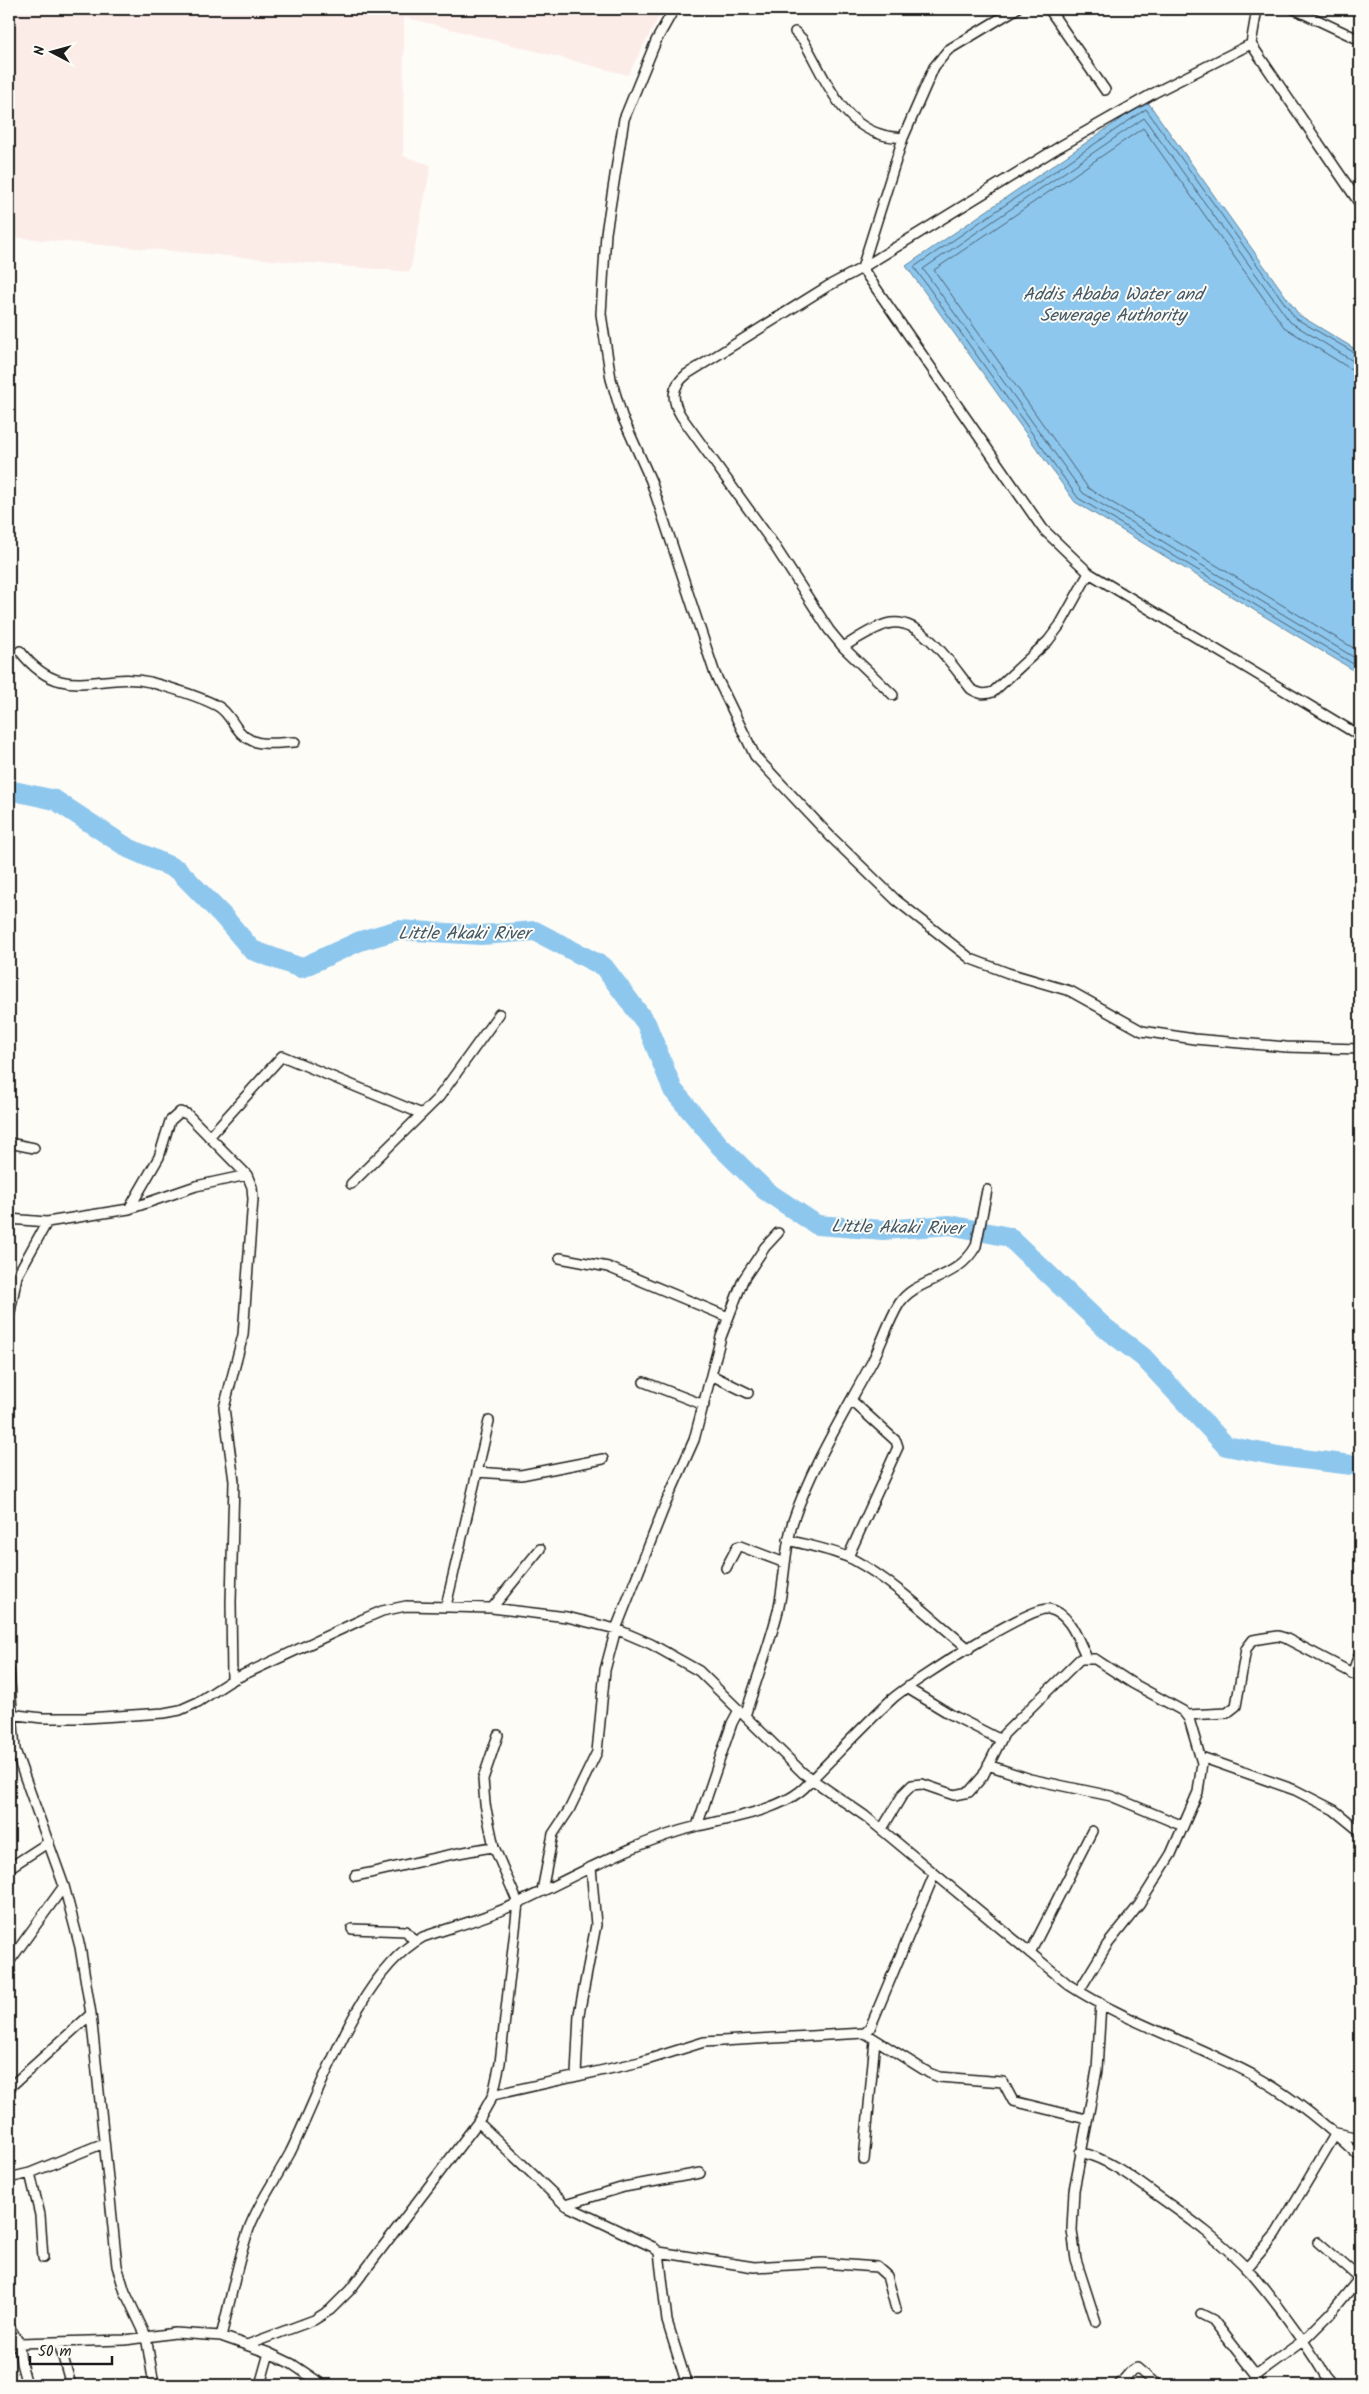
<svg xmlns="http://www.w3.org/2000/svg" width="1369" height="2394" font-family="Kalam,sans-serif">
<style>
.built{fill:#fcece8}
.water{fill:#8ec7ed;stroke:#608399}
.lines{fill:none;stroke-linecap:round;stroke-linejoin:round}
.shore{stroke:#4a6070;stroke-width:1}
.river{stroke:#8ec7ed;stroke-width:20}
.street-casing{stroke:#1c1c1c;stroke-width:12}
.street{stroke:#fdfcf7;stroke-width:9}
.labels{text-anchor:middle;stroke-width:4;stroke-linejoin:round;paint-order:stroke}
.water-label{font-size:18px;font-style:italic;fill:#445865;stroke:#fdfcf7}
</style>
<rect width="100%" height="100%" fill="#fdfcf7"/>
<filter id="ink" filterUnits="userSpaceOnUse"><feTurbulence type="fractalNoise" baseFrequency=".02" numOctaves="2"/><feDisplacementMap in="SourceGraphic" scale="10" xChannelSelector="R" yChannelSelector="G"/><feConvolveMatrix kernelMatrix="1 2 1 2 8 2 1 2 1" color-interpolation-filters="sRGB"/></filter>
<g filter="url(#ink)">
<path class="built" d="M9,9H663L628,75L404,17L403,156L431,165L410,272L9,237Z"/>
<path class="water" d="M1147,101L1299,315L1360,352V674L1075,502L906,266Z"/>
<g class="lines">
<path class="shore" d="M1360,356L1295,318L1146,109L914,267L1078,498L1360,668
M1360,362L1353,361L1290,322L1144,118L923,269L1083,493L1360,661
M1360,370L1349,368L1284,327L1143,128L934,270L1088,488L1360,652"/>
<path class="river" d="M9,790L55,800L128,848L178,870L223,916L252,950L301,968L360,941L398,930L481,935L535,931L604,967L646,1023L673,1090L720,1146L766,1191L817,1225L883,1230L950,1225L1009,1237L1104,1327L1143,1357L1226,1446L1278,1456L1360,1466"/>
<g class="street-casing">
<path id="street" d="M674,9L656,41L624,119L606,233L601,314L611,379L622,416L651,481L715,674L755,756L830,836L896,900L971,959L1008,973L1070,991L1142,1031L1194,1039L1286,1047L1360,1049
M1049,9L1105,90
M1257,9L1251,44L1360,204
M1294,9L1360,40
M795,32L803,40C823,73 839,122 880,134C887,137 896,137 903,138L934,67L948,50L1016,9
M903,138L862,268L1043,529L1089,573L1360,736
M843,647C857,639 875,626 891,623C923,618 953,667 971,689C979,694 984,695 993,692L1048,641L1060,625L1089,573
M20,651C63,707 100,670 150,682C170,688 201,696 219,707C226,711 231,720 236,727C251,749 271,743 295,742
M893,695L843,647L829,630L772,542L681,416C671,399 671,387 687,374L828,286L862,268L1059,147L1154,93L1251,44
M209,1137L282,1056L422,1114
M9,1143L34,1148
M351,1184L439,1097L499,1014
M129,1209L159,1157L170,1121L180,1112L187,1114L247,1175L252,1187L253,1199L243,1335L224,1408L234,1481L231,1602L232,1680
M9,1219L47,1222L17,1276L9,1317
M47,1222L129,1209L196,1186L247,1175
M560,1258L608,1267L728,1317
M711,1375L748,1393
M644,1382L704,1405
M477,1472L521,1475L603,1459
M788,1540C810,1546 834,1550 854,1560C893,1581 934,1620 969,1649
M848,1557L898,1447L896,1441L851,1400
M726,1568L737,1547L740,1546L785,1563
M446,1606L489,1421
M492,1608L540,1549
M9,1670L15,1750L64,1886L80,1947L91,2014L117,2266L125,2292L146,2336L154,2385
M1352,1674L1360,1652
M907,1688L950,1714L1001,1740
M9,1714L42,1718H86L164,1713L180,1710L198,1702L232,1680L361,1620L382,1611L406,1606L492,1608L567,1617L616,1629L651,1644L699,1671L803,1773L865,1816L1069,1985C1127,2023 1194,2043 1255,2076C1293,2097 1329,2127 1360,2157
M1187,1715L1227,1713L1236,1706L1246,1649L1253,1640L1278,1636L1285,1638L1360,1677
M745,1716C756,1681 769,1646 778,1611C785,1581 784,1551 793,1521C812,1465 844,1414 872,1362C882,1343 888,1322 899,1304C915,1278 957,1281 976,1246L987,1190
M1201,1757L1295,1790L1334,1810L1356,1828
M988,1765L1030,1779L1111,1796L1183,1826
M697,1826L732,1723L739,1710
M882,1829L903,1794L912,1785L922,1784L954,1795L969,1792L983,1776L1004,1734L1080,1659H1095L1132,1683L1183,1711L1189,1719L1202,1763L1198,1792L1171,1854L1139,1905L1107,1945L1079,1991
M9,1868L49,1842
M355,1876C401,1867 447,1853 494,1847
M542,1891L553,1834L569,1810L597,1752L605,1670L616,1629L665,1505L694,1440L721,1337L743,1280L765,1247L778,1233
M352,1929L406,1931L415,1942
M1030,1953L1092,1831
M9,1962L64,1886
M865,2033L929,2073L939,2077L1003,2082L1013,2101L1086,2119
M576,2075L579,2014L596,1925L591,1867
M9,2088L91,2014
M493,2095L640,2062L704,2042L865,2033L870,2028L934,1875
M478,2122L565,2205L653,2247L659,2252L667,2321L687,2385
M1080,2152C1108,2159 1132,2177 1155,2194C1189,2218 1224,2243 1252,2274C1282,2309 1308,2346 1331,2385
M864,2160L875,2040
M30,2173L40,2215L43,2258
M9,2178L30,2173L104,2143
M565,2205L624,2187L700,2173
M659,2252L754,2267L822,2263L877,2267L887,2276L896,2309
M1246,2269L1276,2234L1336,2133L1360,2138
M1201,2314L1213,2320L1256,2375
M1096,2322L1076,2260L1072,2230L1074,2190L1097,2070L1101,2003
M9,2326L19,2343L21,2363L27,2385
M221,2336C231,2300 237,2261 250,2226C260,2201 277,2177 290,2153C322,2089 358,1973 423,1937C455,1926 490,1917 520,1902C578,1875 635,1841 698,1826C731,1818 791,1809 811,1780C838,1753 864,1725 892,1699C910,1683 1031,1605 1049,1609C1070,1613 1078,1640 1087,1658
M59,2343L71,2385
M247,2345L314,2320L330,2310L350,2290L478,2122L493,2095L500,2063L518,1903L494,1847L485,1804L483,1779L498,1735
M9,2346L19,2343L125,2340L175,2333L221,2336L269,2353L292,2364L323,2385
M260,2385L269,2353
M1119,2385L1132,2370L1137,2368L1157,2385
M1260,2385L1256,2381V2375L1304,2340L1330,2314L1358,2280V2277L1318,2242"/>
</g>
<use href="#street" class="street"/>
</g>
</g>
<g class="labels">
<g class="water-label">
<text x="1113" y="300">Addis Ababa Water and<tspan x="1113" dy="21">Sewerage Authority</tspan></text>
<text x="464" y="939">Little Akaki River</text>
<text transform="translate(897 1227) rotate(1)" y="6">Little Akaki River</text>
</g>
</g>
<rect width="1369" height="2394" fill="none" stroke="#fdfcf7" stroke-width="30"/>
<rect x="15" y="15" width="1339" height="2364" fill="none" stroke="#1c1c1c" stroke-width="2" filter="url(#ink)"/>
<g transform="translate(52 52) rotate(276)" stroke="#fdfcf7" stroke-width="4" paint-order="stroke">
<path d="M0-4L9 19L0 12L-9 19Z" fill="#1c1c1c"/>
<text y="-8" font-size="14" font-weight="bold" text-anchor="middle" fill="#1c1c1c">N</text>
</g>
<path d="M30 2356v8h82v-8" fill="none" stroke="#1c1c1c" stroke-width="2.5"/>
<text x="38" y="2356" font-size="15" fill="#1c1c1c" stroke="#fdfcf7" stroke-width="4" paint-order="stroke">50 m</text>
</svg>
